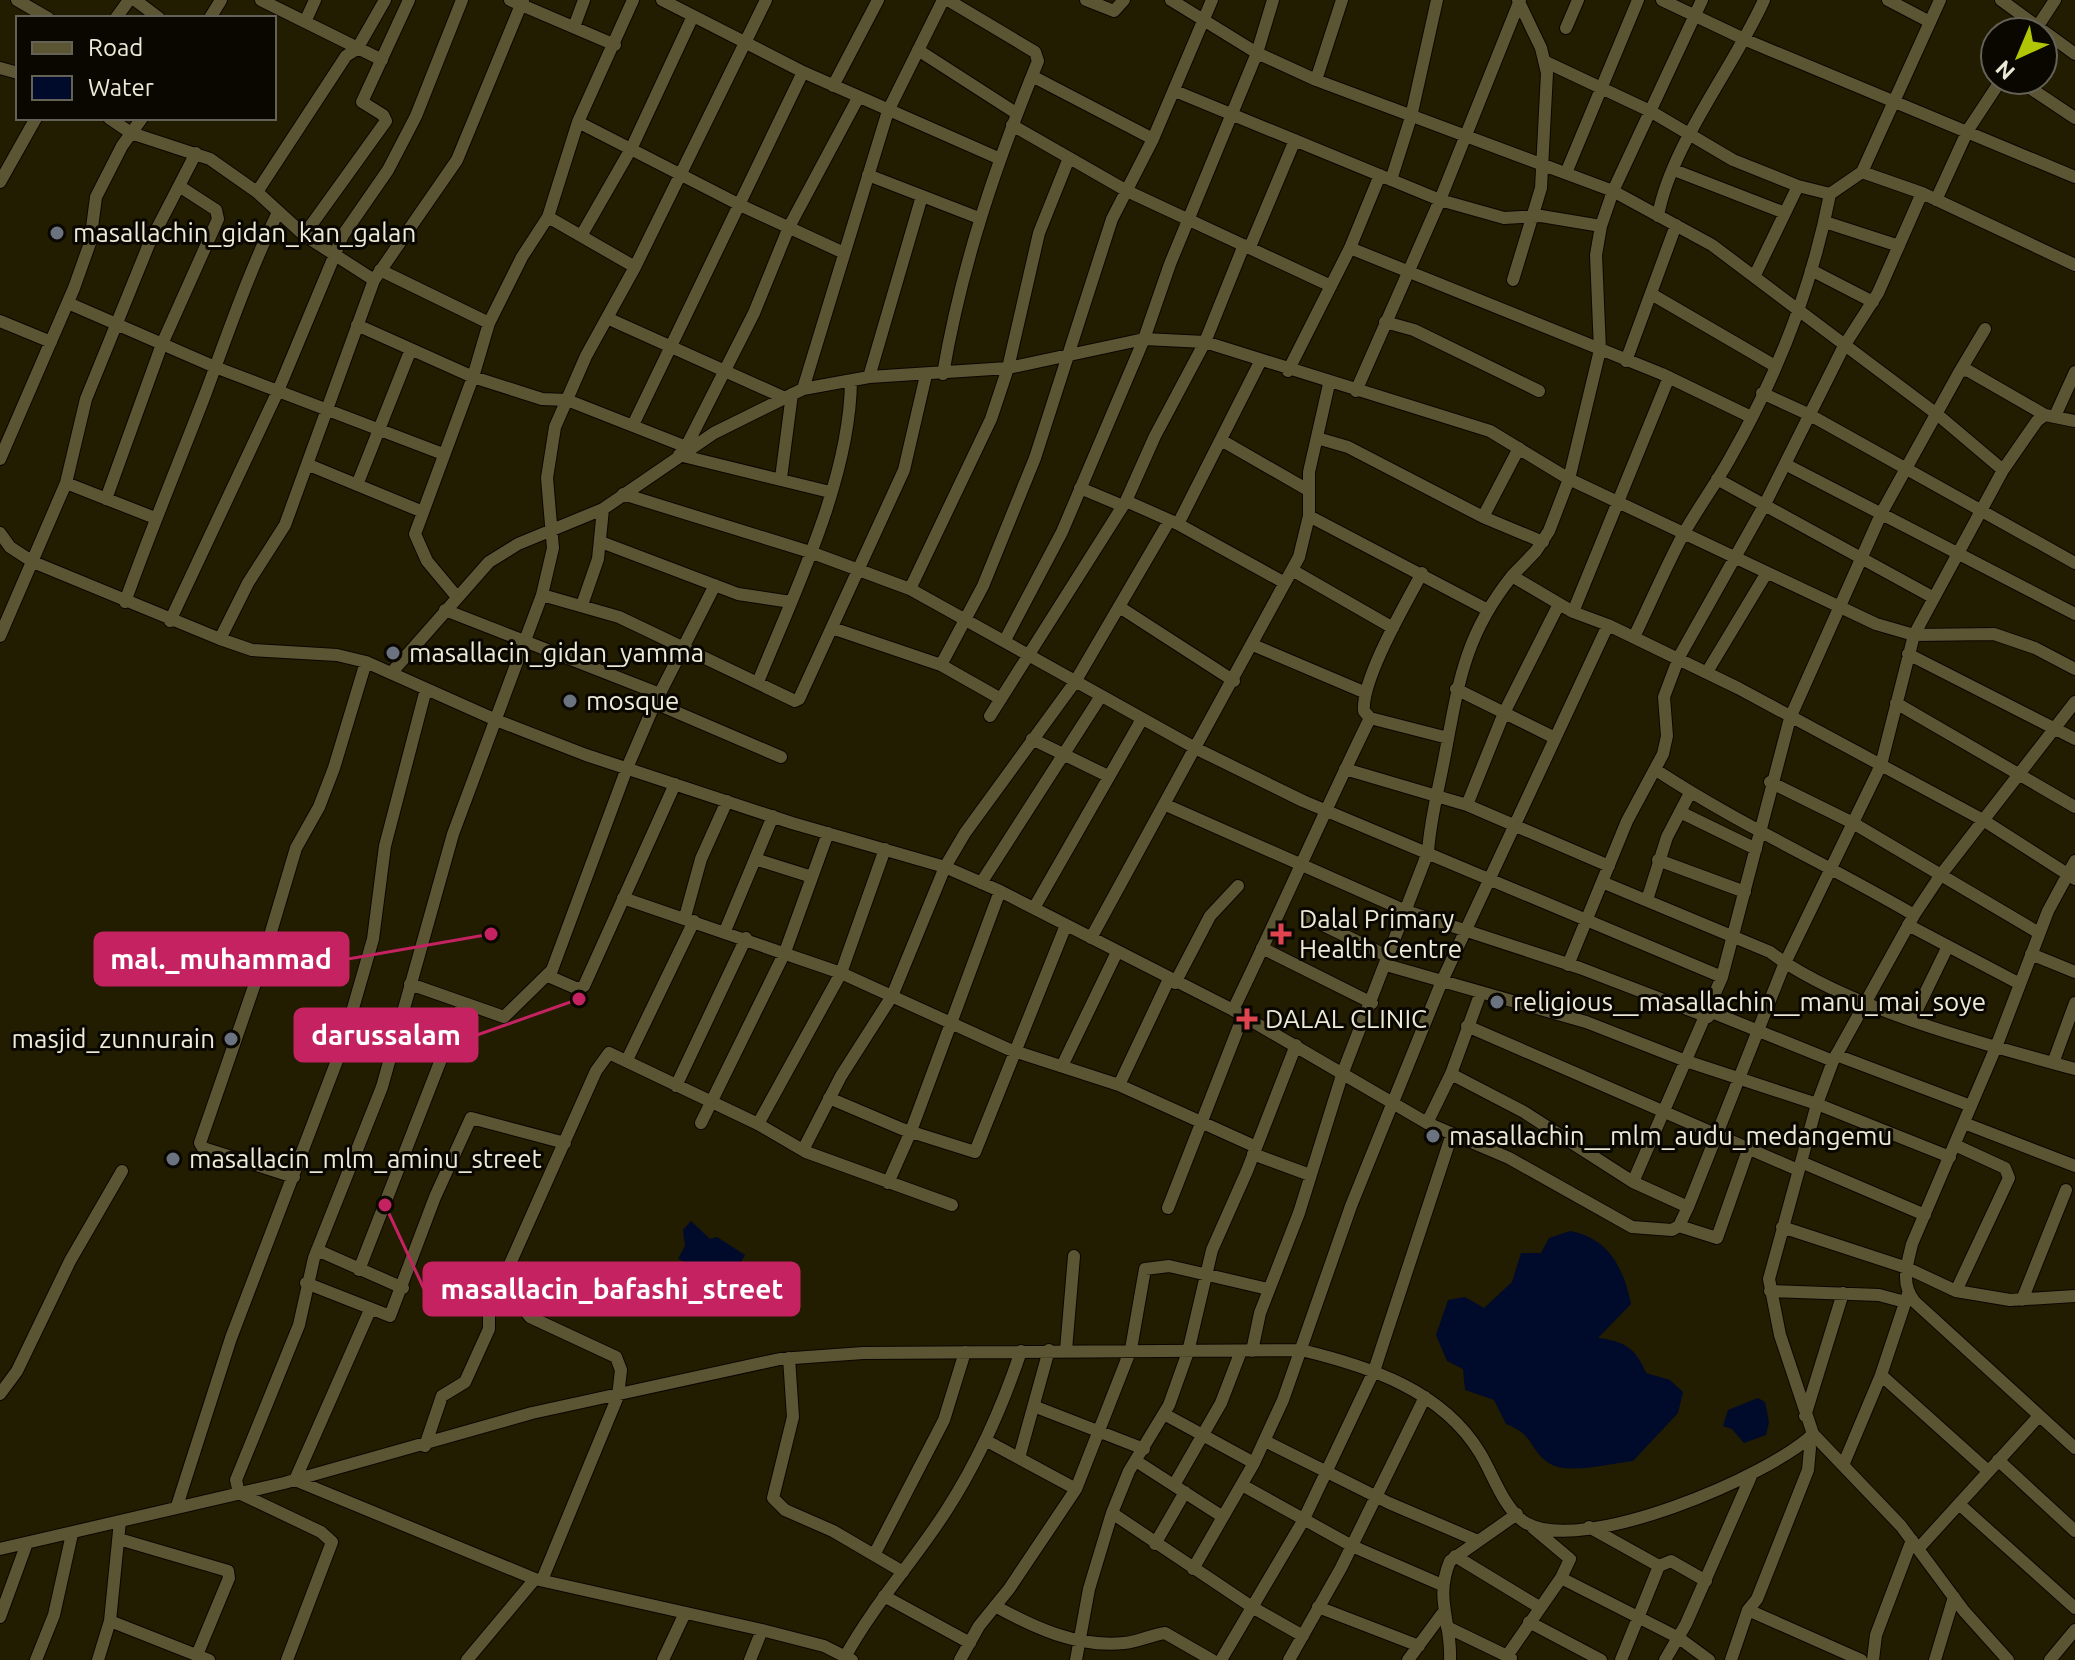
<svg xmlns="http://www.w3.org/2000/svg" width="2075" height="1660" font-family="Ubuntu,sans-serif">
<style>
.water{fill:#000a2b}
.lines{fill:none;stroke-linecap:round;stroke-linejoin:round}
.minor-casing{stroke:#0c0600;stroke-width:14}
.minor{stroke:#5b5534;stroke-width:12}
.worship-dot{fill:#6b7280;stroke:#090700;stroke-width:3}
.health-dot{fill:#e0444e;stroke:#090700;stroke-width:3}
.labels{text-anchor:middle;stroke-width:6;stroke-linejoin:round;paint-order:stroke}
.poi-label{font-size:26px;fill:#ede9d7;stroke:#090700;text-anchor:start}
.leader{fill:none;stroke:#c42261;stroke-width:3}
.callout-dot{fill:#c42261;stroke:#090700;stroke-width:3}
.callout{fill:#c42261;stroke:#c42261;stroke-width:3}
.callout-label{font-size:28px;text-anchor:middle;font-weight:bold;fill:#fff}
</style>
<rect width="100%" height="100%" fill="#221c00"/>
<path class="water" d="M691,1221L710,1239L717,1237L745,1255L734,1274L703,1281L693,1265L678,1259L685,1246L683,1230Z
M1570,1231C1609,1238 1624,1269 1631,1304L1598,1338C1624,1341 1636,1348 1646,1373L1670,1380L1683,1392L1678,1413L1633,1461C1610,1463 1565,1477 1546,1461C1527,1445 1535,1436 1506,1424L1494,1400L1465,1390L1463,1369L1447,1361L1436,1335L1448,1300L1465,1297L1484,1308L1512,1282L1521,1253H1541L1549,1238Z
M1758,1398L1765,1402L1769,1422L1766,1435L1744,1443L1732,1429L1723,1426L1728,1410Z"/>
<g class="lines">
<g class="minor-casing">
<path id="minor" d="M17,0L48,18
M135,0L159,18
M261,0L382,60
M510,0L615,45
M662,0L803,72L998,158
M1086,0L1114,11L1124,0
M1171,0L1257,53L1316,80L1613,191L1712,245L1938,415L2003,470
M1662,0L1746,40L2075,177
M1888,0L1930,22
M2001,0L2075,54
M116,18L129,0
M210,18L221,0
M305,22L315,0
M574,27L584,0
M1566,28L1578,0
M2034,32L2055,0
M918,50L1016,113
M1546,62L1650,111L1733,160L1798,186L1830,194
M0,68L18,73
M1032,76L1153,139
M1316,80L1342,0
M2018,80L2075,118
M833,86L878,0
M1175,91L1440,200L1504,218L1541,216L1601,226
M109,118L131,133L210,159L257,192L304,235L374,280
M578,122L740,205L844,253
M1012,125L1127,191L1331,286
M1674,170L1785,213
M1862,172L1922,193L2075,265
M1566,173L1638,0
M868,175L979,218
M1391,180L1411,117L1437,0
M0,182L36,118
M257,192L346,56L357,49L385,0
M1936,200L1968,130L2001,80
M1658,216C1671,145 1734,67 1764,0
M548,217L635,267
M1825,222L1899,246
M304,235L386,121L383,115L362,102L409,0
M581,236L632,147L693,16
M1250,247L1295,140
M1350,248L1662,374L1751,417
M380,270L489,323
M1811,270L1873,302
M1755,275L1798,186
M1513,280L1541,188L1547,73L1541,48L1518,0
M1653,295L1775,366
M68,303L215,367L443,454
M607,318L785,398
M0,321L51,342
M1385,322L1414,330L1539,391
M357,325L473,377L542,399L567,400L689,448
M1626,361L1676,225
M1288,371L1350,248L1380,175
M1960,371L1985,329
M943,374C962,263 996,164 1038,61L1035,52L948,0
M869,377L922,196
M803,389L888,111L943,0
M1356,391L1440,200L1520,0
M1762,393L1810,415L2075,563
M2055,416L2075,372
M633,425L803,72
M1317,438L1348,447L1483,517L1543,542
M1221,440L1308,490
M686,447L754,313L789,227L858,98
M679,455L830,492
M0,459L74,288L90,243L96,197L122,146L142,118
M1785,464L2075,614
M309,465L423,512
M781,478L792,394
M1717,479L1934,598
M66,483L155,518
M357,485L411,349
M1080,488L1123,506
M623,494L810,552L910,589L1197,749L1303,801L1722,977
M106,499L162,344L218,219L216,210L179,186
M1126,501L1178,524L1285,583
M1309,516L1486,609
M1483,517L1519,448
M1178,524L1260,362
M0,533L10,547L33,562L220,639L252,650L337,655L366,662L496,720L586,755L792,823L945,867L1000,891L1233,1010L1427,1123L1509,1158L1632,1227L1672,1230L1679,1226L1688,1207L1784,965L1881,765L1914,635L2003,470L2037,421L2045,415L2075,421
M601,542L738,594L791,602
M1292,570L1393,628
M1422,573C1406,603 1361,680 1364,711L1370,718L1448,738
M910,589L991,419L1008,368L1039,233L1069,158
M542,595L619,617L795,701L799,699L904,470L926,375
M457,597L427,561L415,534L473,377L489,323L522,257L548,217L578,122L633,0
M125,602C150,532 178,465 205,395C228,333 249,272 278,212
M582,605L598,559L603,509
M1121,608L1234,681
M445,610L660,694
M1573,612L1669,377
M170,621L278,391L343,235L388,170L416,116L462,0
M1608,625L1738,688L1983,820L2075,879
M832,628L941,665L1001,699
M0,636L66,483L86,399L149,244L196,153
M1634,637C1651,602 1666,566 1684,533C1698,508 1715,485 1729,460C1776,378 1812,287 1830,194L1862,172L1940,0
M220,639L248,583L285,525L374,280L457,160L523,0
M1005,640L1062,532L1144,339L1170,264L1257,53L1273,0
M1253,645L1366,693
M1908,654L2075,739
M941,665L983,586L1035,458L1112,219L1153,139L1212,0
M392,672L489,562L518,544L603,509L714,433L803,389L869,377L1008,368L1144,339L1205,342L1490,431L1569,479L1876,624L1914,635L1994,634L2035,648L2075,669
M1707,672L1766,574
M758,682C795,591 850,479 851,381
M1456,689L1555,738
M655,703L781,757
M1896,703L2075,807
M990,716L1126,501L1155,436L1205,342L1244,245
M1032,739L1108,776
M1345,769L1467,805L1504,713L1559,604
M1656,770C1738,824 1829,865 1914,915
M1770,782L1853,823L2039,933
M1166,805L1406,911L1580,968L1708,1017
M1467,805L1609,866
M1680,812L1756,849
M755,859L812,877
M1658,860L1745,892
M2075,861L2048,911L1996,1047L1912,1244C1907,1265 1900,1284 1915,1302L2075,1448
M1602,882L1770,952C1842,1007 1986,1045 2075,1069
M981,883L1101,696
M623,898L841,973L1008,1049L1119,1085L1254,1146
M1647,900L1667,837L1690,793
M1034,908L1142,719
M685,917L701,859L727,801
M1309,918L1389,957
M1908,925L2020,984
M725,931L773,816
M1091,938L1299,557L1309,516V472L1329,384
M1262,948L1372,1003
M2031,954L2075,972
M1386,965L1586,1022L1686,1061L1817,1104L1950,1157
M1568,965L1627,821L1663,754L1667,736L1664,697L1679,657L1765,504L1844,346L1878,293L1922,193
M548,976L578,989L584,986L675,784
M1175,983L1210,916L1238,886
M410,984L504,1017L552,970L627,768L655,703L715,585
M1233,1010C1280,913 1323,814 1370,718
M1709,1011L1833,1061
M1913,1018L1948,946
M1467,1026L1798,1170
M1836,1055L1971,1106
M627,1060L694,921
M2053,1063L2075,1003
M1062,1066L1117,952
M1451,1074L1524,1112L1633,1182L1688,1207
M1119,1085L1169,979
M676,1086L746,938
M829,1098L902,1129L975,1152L1066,925
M701,1123L785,952L828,833
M1427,1123L1451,1074L1481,992
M1964,1123L2075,1166
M758,1124L841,973L885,849
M1955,1145L2005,1168L2009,1178L1956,1291
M803,1150L841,1076L892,996L945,867L965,833L1075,682L1169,521
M1253,1154L1310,1175
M1801,1162L1925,1215
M294,1177L203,1148L200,1143L260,969L296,848L319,807L334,768L366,662
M1633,1182L1722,977L1790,718L1882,512L1960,371L1967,370L2045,415
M888,1183L911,1131L1000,891
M1168,1208L1243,1016
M1679,1226L1717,1238L1749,1147
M1782,1227L1907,1268L1956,1291L2010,1300L2075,1296
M317,1250L403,1288
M359,1270L463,1003
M306,1283L390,1316L435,1197L471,1118L565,1143
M498,1290L521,1305L530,1317L616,1357L621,1370L618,1396L542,1580
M1770,1291L1879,1295L1905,1302
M2022,1300L2066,1190
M370,1310L295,1480L535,1579L762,1630L824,1646L852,1660
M1066,1350L1074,1256
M1252,1351L1260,1313L1299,1213L1343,1072L1428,852C1430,821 1438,791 1444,760C1458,687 1463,637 1512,576
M789,1358L793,1417L773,1498L785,1510L833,1531L903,1572
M1881,1375L1988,1471
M0,1394L17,1371L70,1261L122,1171
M1036,1407L1144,1449
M1164,1414L1254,1463
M1805,1416L1843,1293
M987,1441L1076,1489
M1265,1441L1389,1503L1478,1541
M425,1446L442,1396L465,1382L489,1329V1311L596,1071L609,1053L758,1124L806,1152L952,1205
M1019,1458L1049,1350
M1998,1460L2075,1531
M1136,1461L1223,1517
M1844,1463L1881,1375L1908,1294
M1174,1485L1221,1403L1241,1351
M1242,1485L1352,1546L1442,1585
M1959,1504L2075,1608
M177,1506L231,1338L341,1050L373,939L385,846L426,689
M1112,1513L1252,1607L1303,1636
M1589,1527L1659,1566
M119,1539L228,1571L229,1578L197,1655
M1155,1544L1185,1492
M0,1549L284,1483L532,1413L780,1359L863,1353L1301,1350C1368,1366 1442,1390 1480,1453C1493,1474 1504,1510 1526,1523C1583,1556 1770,1476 1813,1434
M1918,1549L2039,1416
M874,1555L944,1420L965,1352
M1455,1556L1539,1607
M1193,1569L1254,1463L1283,1400L1351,1206L1442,981L1608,625L1573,612L1512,576L1536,551L1549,531L1569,479L1600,350L1596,255L1601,226L1613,191L1702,0
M1561,1578L1679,1638L1709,1660
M884,1596L970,1643
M995,1606C1033,1627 1077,1648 1124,1643C1138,1642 1151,1635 1165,1633L1212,1660
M1318,1607L1419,1646
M1748,1610L1861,1660
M0,1617L27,1543
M110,1621L209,1660
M1529,1622L1601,1660
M1447,1627L1511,1658
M1507,1656L1561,1578L1570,1559L1533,1528
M845,1657C874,1604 914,1561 946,1511C979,1460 1002,1408 1021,1351
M36,1660L54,1615L72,1534
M98,1660L110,1621L120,1521
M287,1660L332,1542L321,1532L239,1493L236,1480L299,1325L314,1258L382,1087L453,834L542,595L553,548L547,478L555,427L586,356L635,267L766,0
M467,1660L535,1579
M663,1660L685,1613
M750,1660L762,1630
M960,1660L979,1626L1009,1589L1076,1489L1131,1349L1145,1269L1169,1266L1268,1289
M1076,1660L1089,1589L1112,1513L1129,1471L1169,1405L1188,1352L1212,1250L1247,1171L1296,1045
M1221,1660L1303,1521L1374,1371L1452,1134
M1289,1660L1341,1568L1425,1397
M1408,1660L1442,1614
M1450,1660C1452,1623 1434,1599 1450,1561L1517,1514
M1621,1660L1659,1566L1671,1561L1706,1581
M1665,1660L1686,1624L1751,1476
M1731,1660L1748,1610L1757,1599L1808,1470L1810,1448L1806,1440
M1873,1660L1876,1635L1912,1540
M1935,1660L1954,1597
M2008,1660L1964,1611L1901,1526L1813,1434L1780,1335L1769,1279L1817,1104L1833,1061L1914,915L1940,876L2075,702
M2050,1660L2075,1630"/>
</g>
<use href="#minor" class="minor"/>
</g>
<g class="worship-dot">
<circle cx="57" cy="233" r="8"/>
<circle cx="393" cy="653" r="8"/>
<circle cx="570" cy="701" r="8"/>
<circle cx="1497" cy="1002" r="8"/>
<circle cx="231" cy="1039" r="8"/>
<circle cx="1433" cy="1136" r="8"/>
<circle cx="173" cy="1159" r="8"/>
</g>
<g class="health-dot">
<path d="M1277 922h8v8h8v8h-8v8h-8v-8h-8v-8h8z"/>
<path d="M1243 1007h8v8h8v8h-8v8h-8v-8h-8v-8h8z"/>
</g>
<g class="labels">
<g class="poi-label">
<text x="73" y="242">masallachin_gidan_kan_galan</text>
<text x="409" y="662">masallacin_gidan_yamma</text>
<text x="586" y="710">mosque</text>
<text x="1299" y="928">Dalal Primary<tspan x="1299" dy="30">Health Centre</tspan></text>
<text x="1513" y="1011">religious__masallachin__manu_mai_soye</text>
<text x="1265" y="1028">DALAL CLINIC</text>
<text x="215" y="1048" text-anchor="end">masjid_zunnurain</text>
<text x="1449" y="1145">masallachin__mlm_audu_medangemu</text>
<text x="189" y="1168">masallacin_mlm_aminu_street</text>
</g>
</g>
<path class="leader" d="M491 934L348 959M579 999L477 1035M385 1205L424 1289"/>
<g class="callout-dot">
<circle cx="491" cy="934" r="8"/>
<circle cx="579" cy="999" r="8"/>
<circle cx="385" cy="1205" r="8"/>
</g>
<g class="callout">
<rect x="95" y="933" width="253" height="52" rx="8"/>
<rect x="295" y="1009" width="182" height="52" rx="8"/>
<rect x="424" y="1263" width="375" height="52" rx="8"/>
</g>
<g class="callout-label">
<text x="221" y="969">mal._muhammad</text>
<text x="386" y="1045">darussalam</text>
<text x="612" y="1299">masallacin_bafashi_street</text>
</g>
<rect x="16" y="16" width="260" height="104" fill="#090700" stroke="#646156" stroke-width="2"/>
<rect x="32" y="42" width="40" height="12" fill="#5b5534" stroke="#646156" stroke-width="2"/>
<text x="88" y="56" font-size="24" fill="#ede9d7">Road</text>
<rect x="32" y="76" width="40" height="24" fill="#000a2b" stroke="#646156" stroke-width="2"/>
<text x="88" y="96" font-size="24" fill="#ede9d7">Water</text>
<g transform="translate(2019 56) rotate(224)"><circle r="38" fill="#090700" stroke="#646156" stroke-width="2"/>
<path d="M0-6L14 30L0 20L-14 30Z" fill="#afc506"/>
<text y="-12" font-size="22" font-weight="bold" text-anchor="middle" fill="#ede9d7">N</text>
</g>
</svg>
